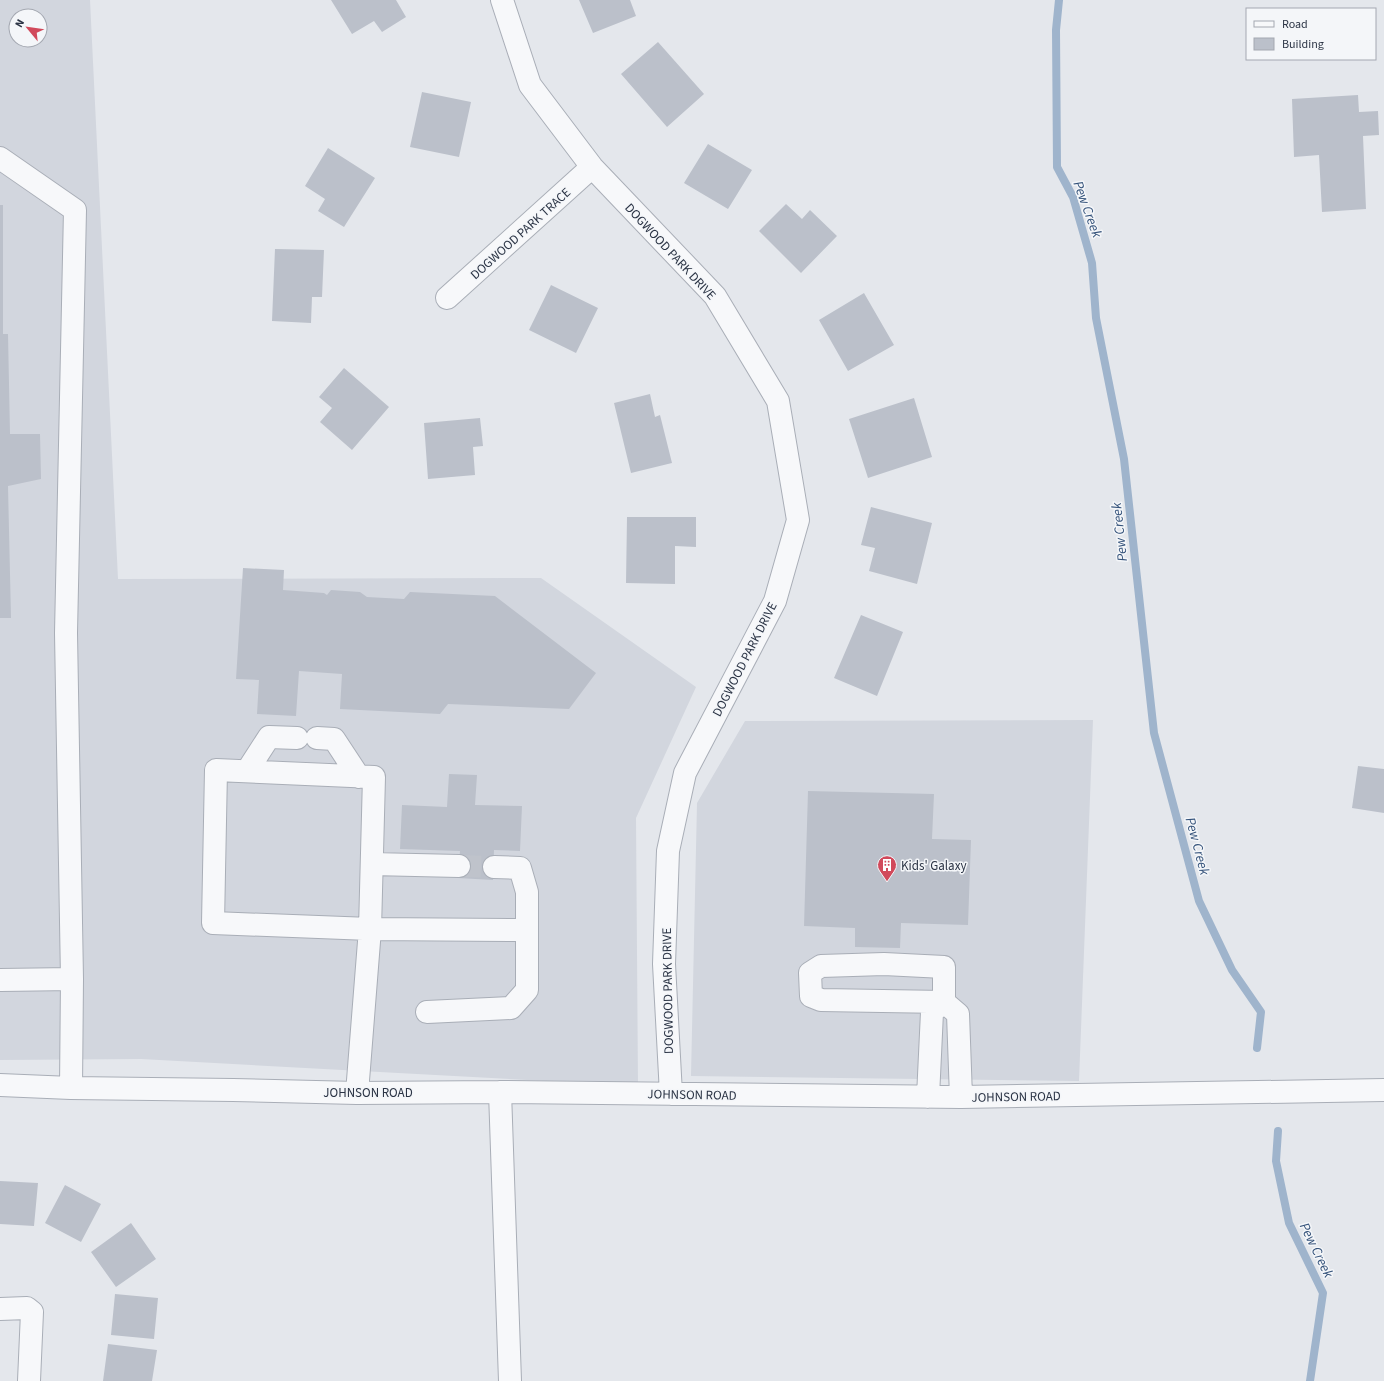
<svg xmlns="http://www.w3.org/2000/svg" width="1384" height="1381" font-family="'Source Sans 3',sans-serif">
<style>
.built{fill:#d2d6de;fill-rule:evenodd}
.lines{fill:none;stroke-linecap:round;stroke-linejoin:round}
.stream{stroke:#9fb4cc;stroke-width:8}
.building{fill:#bbc0ca}
.minor-tunnel{stroke:#bfc3cb;stroke-width:22;stroke-dasharray:22 11;stroke-linecap:butt}
.minor-casing{stroke:#a9aeb7;stroke-width:24}
.minor{stroke:#f7f8fa;stroke-width:22}
.labels{text-anchor:middle;stroke-width:3;stroke-linejoin:round;paint-order:stroke}
.street-label{font-size:13px;fill:#2b3445;stroke:#f4f6f9}
.poi-label{font-size:13px;fill:#2b3445;stroke:#f4f6f9;text-anchor:start}
.water-label{font-size:14px;font-style:italic;fill:#34527a;stroke:#f4f6f9}
</style>
<rect width="100%" height="100%" fill="#e4e7ec"/>
<path class="built" d="M0,0H90L118,579L541,578L696,687L636,818L638,1086L141,1059L0,1060ZM16,16H40V40H16Z
M1093,720L1079,1081L691,1076L697,803L745,721Z"/>
<g class="lines">
<path class="stream" d="M1059,0L1056,30L1057,167L1073,197L1092,263L1096,318L1124,459L1154,733L1199,901L1232,970L1261,1012L1257,1048
M1278,1131L1276,1161L1289,1223L1323,1293L1310,1381"/>
</g>
<path class="building" d="M331,0H396L406,17L382,32L374,21L352,34Z
M579,0H630L636,16L593,33Z
M658,42L704,94L667,127L621,74Z
M422,92L471,102L459,157L410,147Z
M1358,95L1359,112L1378,111L1379,135L1363,136L1366,209L1322,212L1319,155L1294,157L1292,99Z
M708,144L752,170L728,209L684,183Z
M328,148L375,178L344,227L318,211L325,199L305,186Z
M786,204L802,219L810,210L837,236L801,273L759,231Z
M0,205H3V334H8L10,434H40L41,479L8,486L11,618H0Z
M275,249L324,250L322,297H312L311,323L272,321Z
M551,285L598,308L576,353L529,330Z
M864,293L894,345L848,371L819,320Z
M344,368L389,407L352,450L320,422L332,408L319,397Z
M650,394L655,417L660,415L672,463L631,473L614,403Z
M914,398L932,457L868,478L849,419Z
M480,418L483,446L473,447L475,475L428,479L424,423Z
M871,507L932,523L917,584L869,571L875,548L861,545Z
M627,517H696V547L675,546V584L626,583Z
M243,568L284,570L283,590L324,593L327,595L331,590L360,592L367,597L404,599L410,592L495,596L596,673L569,709L448,704L440,714L340,709L342,674L299,671L296,716L257,714L259,680L236,679Z
M861,615L903,632L877,696L834,678Z
M1358,766L1384,769V813L1352,808Z
M449,774L477,775L475,805L522,806L520,851L494,850L493,880L458,878L460,851L400,849L402,805L447,807Z
M808,791L934,794L932,839L971,840L968,925L901,923L900,948L855,947V928L804,926Z
M0,1181L38,1183L34,1226L0,1224Z
M65,1185L101,1204L81,1242L45,1223Z
M131,1223L156,1259L116,1287L91,1252Z
M115,1294L158,1298L154,1339L111,1335Z
M108,1344L157,1350L152,1381H103Z"/>
<g class="lines">
<path class="minor-tunnel" d="M459,866L494,867"/>
<g class="minor-casing">
<path id="minor" d="M502,0L530,85L592,167L715,296L778,401L798,520L775,601L685,773L668,851L664,964L671,1094
M0,158L75,210L66,633L72,979
M447,298L592,167
M317,738L334,739L359,777
M247,771L269,737L297,738
M372,864L459,866
M0,980L72,979L71,1088
M427,1012L511,1008L527,990V892L520,868L494,867
M0,1085L71,1088L233,1090L357,1093L500,1092L961,1097L1384,1090
M500,1092L510,1381
M357,1093L370,929L374,777L216,770L213,923L370,929L527,930
M928,1097L932,1012L944,1002V967L884,964L821,966L810,973L811,996L821,1000L944,1002L958,1014L961,1097
M0,1309L27,1308L32,1312L29,1381"/>
</g>
<use href="#minor" class="minor"/>
</g>
<defs>
<g id="building-pin" transform="scale(1)"><path d="M0 17L-7.5 6A9.5 9.5 0 1 1 7.5 6Z" fill="#d1495b" stroke="#f4f6f9"/><path d="M-4-6H4V6H1V3H-1V6H-4ZM-2.5-4.3h1.7v1.8h-1.7ZM.8-4.3h1.7v1.8H.8ZM-2.5-1h1.7V.8h-1.7ZM.8-1h1.7V.8H.8Z" fill="#fff"/></g>
</defs>
<g fill-rule="evenodd">
<use href="#building-pin" x="887" y="865"/>
</g>
<g class="labels">
<g class="street-label">
<text transform="translate(520 233) rotate(-42)" y="5">DOGWOOD PARK TRACE</text>
<text transform="translate(671 251) rotate(47)" y="5">DOGWOOD PARK DRIVE</text>
<text transform="translate(744 659) rotate(-63)" y="5">DOGWOOD PARK DRIVE</text>
<text transform="translate(667 991) rotate(-91)" y="5">DOGWOOD PARK DRIVE</text>
<text x="368" y="1097">JOHNSON ROAD</text>
<text transform="translate(692 1094) rotate(1)" y="5">JOHNSON ROAD</text>
<text transform="translate(1016 1096) rotate(-1)" y="5">JOHNSON ROAD</text>
</g>
<g class="poi-label">
<text x="901" y="870">Kids' Galaxy</text>
</g>
<g class="water-label">
<text transform="translate(1088 209) rotate(70)" y="5">Pew Creek</text>
<text transform="translate(1119 532) rotate(-96)" y="5">Pew Creek</text>
<text transform="translate(1198 846) rotate(75)" y="5">Pew Creek</text>
<text transform="translate(1317 1250) rotate(64)" y="5">Pew Creek</text>
</g>
</g>
<rect x="1246" y="8" width="130" height="52" fill="#f4f6f9" stroke="#a4a8b1"/>
<rect x="1254" y="21" width="20" height="6" fill="#f7f8fa" stroke="#a4a8b1"/>
<text x="1282" y="28" font-size="12" fill="#2b3445">Road</text>
<rect x="1254" y="38" width="20" height="12" fill="#bbc0ca" stroke="#a4a8b1"/>
<text x="1282" y="48" font-size="12" fill="#2b3445">Building</text>
<g transform="translate(28 28) rotate(299)"><circle r="19" fill="#f4f6f9" stroke="#a4a8b1"/>
<path d="M0-3L7 15L0 10L-7 15Z" fill="#d1495b"/>
<text y="-6" font-size="11" font-weight="bold" text-anchor="middle" fill="#2b3445">N</text>
</g>
</svg>
